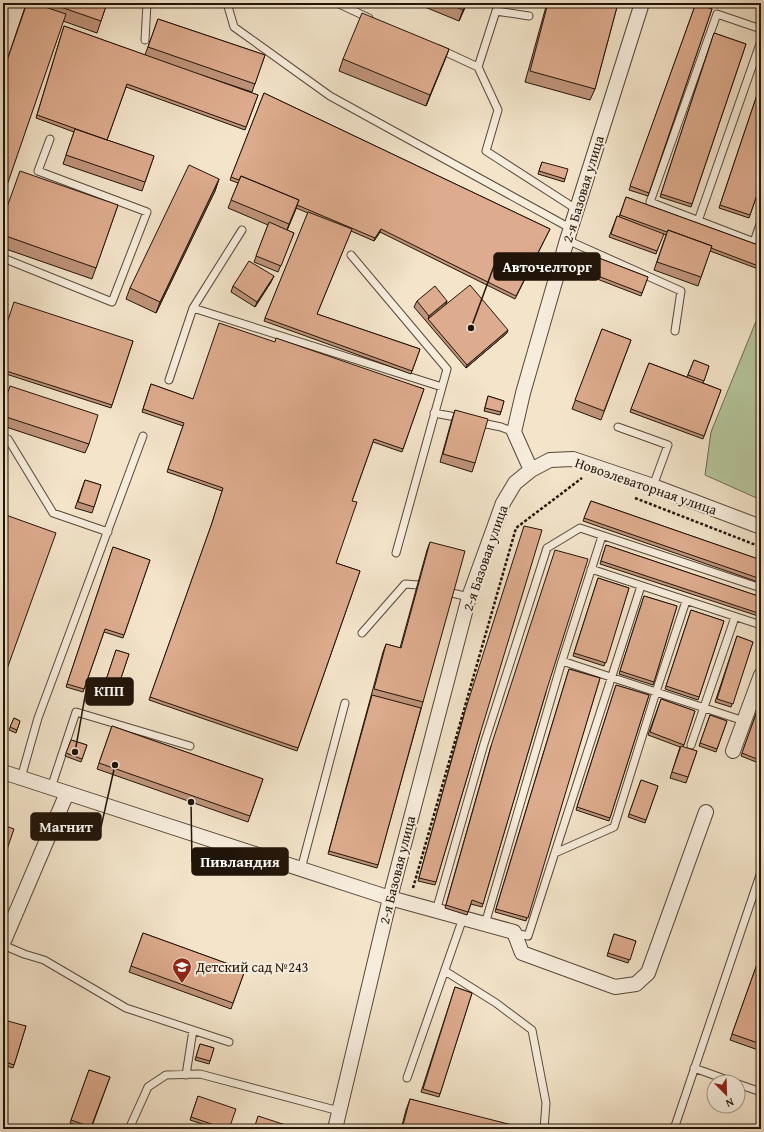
<svg xmlns="http://www.w3.org/2000/svg" width="764" height="1132" font-family="'Gentium Book Plus',serif">
<style>
.green{fill:#b5c59b;stroke:#6b6c52}
.lines{fill:none;stroke-linecap:round;stroke-linejoin:round}
.lane-casing{stroke:#564838;stroke-width:9}
.street-casing{stroke:#564838;stroke-width:16}
.path{stroke:#211408;stroke-width:2.5;stroke-dasharray:3 2;stroke-linecap:butt}
.lane{stroke:#f7eddd;stroke-width:7}
.street{stroke:#f7eddd;stroke-width:14}
.wall{fill:#be9379;stroke:#211408}
.shaded-wall{fill:#9b7863;stroke:#211408}
.building{fill:#ddab8d;stroke:#211408}
.labels{text-anchor:middle;stroke-width:4;stroke-linejoin:round;paint-order:stroke}
.street-label{font-size:14px;fill:#211408;stroke:#f7eddd}
.poi-label{font-size:14px;fill:#211408;stroke:#f7eddd;text-anchor:start}
.leader{fill:none;stroke:#211408;stroke-width:1.5}
.callout-dot{fill:#211408;stroke:#f7eddd;stroke-width:1.5}
.callout{fill:#211408;stroke:#211408;stroke-width:1.5}
.callout-label{font-size:15px;text-anchor:middle;font-weight:bold;fill:#fff}
</style>
<rect width="100%" height="100%" fill="#f3e4ca"/>
<filter id="stains"><feTurbulence type="fractalNoise" baseFrequency=".005" numOctaves="4"/><feColorMatrix values="0 0 0 0 .2 0 0 0 0 .09 0 0 0 0 .02 0 0 0 .5 -.17"/></filter>
<radialGradient id="worn" r=".72"><stop offset=".6" stop-color="#630" stop-opacity="0"/><stop offset="1" stop-color="#630" stop-opacity=".3"/></radialGradient>
<path class="green" d="M761,309V500L705,475L711,432Z"/>
<g class="lines">
<g class="lane-casing">
<path id="lane" d="M227,3L234,27L330,96L570,228
M337,3L369,18
M761,29L717,14L650,202L754,242L761,221
M145,40L147,3
M439,49L478,67L498,110L486,151L576,209
M478,67L496,11L529,16
M698,221L761,41
M567,240L681,291L675,331
M351,255L447,369L396,553
M3,258L112,302L147,212L38,171L50,139
M193,308L442,387
M169,380L193,308L242,230
M434,413L461,418
M477,422L501,427L514,432
M618,427L668,445L653,486
M8,439L53,513L108,532
M591,569L761,625
M452,593L469,597
M362,633L405,584L418,585
M562,661L744,721
M691,745L735,617
M21,778L38,718L143,436
M51,788L76,712L190,746
M555,853L614,827L656,692L686,601
M301,869L345,703
M436,911L484,744L547,548L580,528L761,588
M485,924L562,661L602,536
M515,933L528,936L641,586
M3,945L24,954L44,960L126,1008L229,1042
M445,971L496,1003L532,1030L546,1103L544,1129
M694,1068L733,1082
M186,1075L193,1030
M407,1078L463,918
M738,1084L761,1092
M129,1129L148,1087L166,1075L200,1074L339,1111
M674,1129L761,872"/>
</g>
<g class="street-casing">
<path id="street" d="M531,470L514,432L523,393L567,240L642,3
M733,751L761,675
M3,772L390,898L514,932L522,953L615,987L636,984L648,973L706,812
M3,943L67,793
M335,1129L390,898L469,597L503,503L515,483L531,470L550,460L573,459L653,486L761,527"/>
</g>
<path class="path" d="M635,498L761,547
M413,888L516,528L582,478"/>
<use href="#lane" class="lane"/>
<use href="#street" class="street"/>
</g>
<path class="wall" d="M14,3H107L97,33L63,21L3,195V72L25,7Z
M415,3H467L459,21Z
M537,3H547L546,5Z
M547,3H618L595,89L590,100L525,82Z
M695,6L712,9L648,196L629,190Z
M158,19L265,55L252,92L201,75L258,95L245,130L126,87L107,140L154,156L142,191L63,164L74,132L36,118L64,26L145,55Z
M714,33L746,44L691,207L660,197Z
M449,49L426,106L339,71L343,59Z
M761,83V183L749,218L719,208Z
M264,93L550,229L515,299L380,232L374,241L351,231L317,314L420,349L411,374L264,321L308,213L296,208L287,230L294,233L278,272L254,262L268,225L228,208L238,183L230,180Z
M542,162L565,179L564,182L538,174Z
M219,179L215,191L156,313L126,299L130,288Z
M626,197L758,245L761,238V270L710,251L698,286L654,270L666,235L663,234L656,254L609,237L617,216L619,217Z
M118,205L92,279L3,248V217Z
M591,255L648,277L641,296L584,274Z
M271,282L255,307L231,292L233,286Z
M417,301H447L446,304L507,333L466,368L414,307Z
M602,329L631,340L601,420L572,409Z
M3,335L133,341L111,408L3,373Z
M275,342L424,389L402,452L373,442L352,501L336,563L360,571L297,751L149,700L211,526L222,491L167,472L183,426L142,412L151,384L193,399Z
M694,360L709,366L703,383L721,390L703,439L630,412L649,363L687,377Z
M488,396L504,401L500,415L484,411Z
M3,405L89,444L85,453L3,426Z
M455,410L475,463L472,472L440,462L452,419Z
M85,480L101,485L92,513L75,508Z
M591,501L761,560V583L583,521Z
M430,542L423,702L377,868L328,854L383,652L386,644L400,648L427,550Z
M606,545L761,597V617L600,564Z
M113,547L150,560L123,638L104,632L83,692L66,687Z
M598,578L629,588L604,666L573,656Z
M644,596L677,606L653,685L619,674Z
M691,610L724,621L698,700L665,689Z
M737,636L753,642L731,707L715,702Z
M116,650L129,654L112,705L99,701Z
M569,669L600,678L526,921L495,912Z
M616,685L649,695L609,821L576,810Z
M546,692L482,907L471,904L467,915L445,908L491,746Z
M661,699L695,711L683,747L697,751L686,783L670,778L680,747L648,735Z
M761,700V749L756,762L741,756Z
M465,711L480,734L435,885L418,881Z
M710,715L727,721L716,752L699,746Z
M14,718L20,721L16,733L9,730Z
M112,726L263,779L248,822L97,769Z
M71,740L87,745L81,762L65,756Z
M641,780L658,786L645,823L628,817Z
M143,933L245,970L231,1009L129,972Z
M614,934L636,941L628,963L607,956Z
M761,953V1051L730,1040Z
M455,987L472,993L439,1097L421,1092Z
M3,1023L26,1026L13,1068L3,1065Z
M200,1044L214,1048L209,1064L195,1060Z
M89,1070L110,1077L91,1129H86L70,1123Z
M198,1096L229,1129H217L190,1120Z
M410,1099L524,1129H401L406,1110Z"/>
<path class="shaded-wall" d="M466,3H467L459,21L463,10Z
M449,49L445,60L426,106L430,95Z
M219,179L215,191L156,313L160,302Z
M299,200L296,209L286,233L289,224Z
M381,229L380,232L374,241L375,238Z
M274,276L271,282L255,307L257,302Z
M447,301L445,307L428,319L429,316Z
M508,330L507,333L466,368L467,365Z"/>
<path class="building" d="M27,3H33L66,14L5,191L3,190V72Z
M49,3H107L101,21Z
M446,3H466L463,10Z
M548,3H618L595,89L530,71Z
M696,3L712,9L649,193L630,186Z
M362,13L449,49L430,95L343,59Z
M158,19L265,55L255,84L148,47Z
M64,26L258,95L246,127L127,84L107,140L37,115Z
M714,33L746,44L692,204L661,194Z
M761,83V183L750,215L720,205Z
M264,93L550,229L516,296L381,229L375,238L297,205L299,200L241,176L239,180L231,177Z
M75,129L154,156L145,182L66,155Z
M542,162L568,169L565,179L539,171Z
M189,165L219,179L160,302L130,288Z
M20,171L118,205L96,268L3,235V218Z
M241,176L299,200L289,224L231,200Z
M626,197L758,245L761,238V267L711,248L712,246L668,230L667,232L620,215Z
M308,212L352,229L317,314L420,349L412,371L265,318Z
M617,216L664,234L657,251L611,234Z
M269,222L294,233L281,266L256,256Z
M668,230L712,246L701,277L657,262Z
M591,255L648,277L642,293L585,271Z
M249,261L274,276L257,302L233,286Z
M470,285L508,330L467,365L428,319Z
M435,286L447,301L429,316L417,301Z
M3,302L8,304L3,318Z
M14,302L133,341L112,405L3,370V335Z
M219,323L275,342L276,338L424,389L403,449L374,439L352,501L357,502L336,563L360,571L298,748L150,697L212,523L223,488L168,469L184,423L143,409L151,384L193,399Z
M602,329L631,340L604,411L575,400Z
M694,360L709,366L704,381L688,375Z
M649,363L721,390L704,436L631,409Z
M10,386L98,415L89,444L3,416V406Z
M488,396L504,401L501,412L485,408Z
M455,410L488,419L475,463L443,454Z
M85,480L101,485L94,507L78,502Z
M591,501L761,560V579L584,518Z
M3,514L56,533L3,680Z
M524,526L542,530L480,734L436,882L419,878L466,708Z
M430,542L465,551L423,702L374,689L386,644L401,648Z
M606,545L761,597V614L601,561Z
M113,547L150,560L124,635L105,629L84,689L67,684Z
M555,550L588,559L546,692L483,904L472,900L468,912L446,905L492,743Z
M598,578L629,588L606,663L574,653Z
M644,596L677,606L654,682L620,671Z
M691,610L724,621L699,697L666,686Z
M737,636L753,642L733,704L717,699Z
M116,650L129,654L113,702L100,698Z
M569,669L600,678L528,918L496,909Z
M616,685L649,695L610,818L577,807Z
M372,695L421,708L378,865L329,851Z
M661,699L695,711L684,745L650,732Z
M761,700V749L757,759L742,753Z
M710,715L727,721L717,749L700,743Z
M14,718L20,721L17,730L10,727Z
M112,726L263,779L250,816L99,763Z
M71,740L87,745L82,759L66,753Z
M681,746L697,751L688,777L672,772Z
M641,780L658,786L646,820L629,814Z
M3,825L14,829L3,861Z
M143,933L245,970L233,1003L131,966Z
M614,934L636,941L630,960L608,953Z
M761,953V1044L732,1034Z
M455,987L472,993L440,1094L423,1089Z
M4,1020L26,1026L14,1065L3,1061V1024Z
M200,1044L214,1048L210,1061L196,1057Z
M89,1070L110,1077L91,1127L71,1120Z
M198,1096L236,1109L229,1129H226L191,1117Z
M410,1099L524,1128V1129H402Z
M258,1116L295,1128L294,1129H254Z"/>
<defs>
<g id="school-pin" transform="scale(1)"><path d="M0 17L-7.5 6A9.5 9.5 0 1 1 7.5 6Z" fill="#8f2418" stroke="#f7eddd"/><path d="M0-5L7-2L0 1L-7-2ZM-4 1L0 2.5L4 1V4Q0 6-4 4Z" fill="#fff"/></g>
</defs>
<g fill-rule="evenodd">
<use href="#school-pin" x="182" y="967"/>
</g>
<g class="labels">
<g class="street-label">
<text transform="translate(583 189) rotate(-73)" y="5">2-я Базовая улица</text>
<text transform="translate(646 486) rotate(19)" y="5">Новоэлеваторная улица</text>
<text transform="translate(485 558) rotate(-71)" y="5">2-я Базовая улица</text>
<text transform="translate(397 870) rotate(-76)" y="5">2-я Базовая улица</text>
</g>
<g class="poi-label">
<text x="196" y="972">Детский сад №243</text>
</g>
</g>
<path class="leader" d="M471 328L494 266M75 752L86 691M115 765L101 827M191 802L192 862"/>
<g class="callout-dot">
<circle cx="471" cy="328" r="4"/>
<circle cx="75" cy="752" r="4"/>
<circle cx="115" cy="765" r="4"/>
<circle cx="191" cy="802" r="4"/>
</g>
<g class="callout">
<rect x="494" y="253" width="106" height="27" rx="4"/>
<rect x="86" y="678" width="47" height="27" rx="4"/>
<rect x="31" y="813" width="70" height="27" rx="4"/>
<rect x="192" y="848" width="96" height="27" rx="4"/>
</g>
<g class="callout-label">
<text x="547" y="272">Авточелторг</text>
<text x="109" y="696">КПП</text>
<text x="66" y="832">Магнит</text>
<text x="240" y="867">Пивландия</text>
</g>
<rect width="764" height="1132" fill="none" stroke="#f3e4ca" stroke-width="16"/>
<rect x="4" y="4" width="756" height="1124" fill="none" stroke="#211408" stroke-width="2"/>
<rect x="8" y="8" width="748" height="1116" fill="none" stroke="#211408"/>
<g transform="translate(726 1094) rotate(157)"><circle r="19" fill="#f7eddd" stroke="#a19688"/>
<path d="M0-3L7 15L0 10L-7 15Z" fill="#8f2418"/>
<text y="-6" font-size="11" font-weight="bold" text-anchor="middle" fill="#211408">N</text>
</g>
<rect width="100%" height="100%" filter="url(#stains)"/>
<rect width="100%" height="100%" fill="url(#worn)"/>
</svg>
